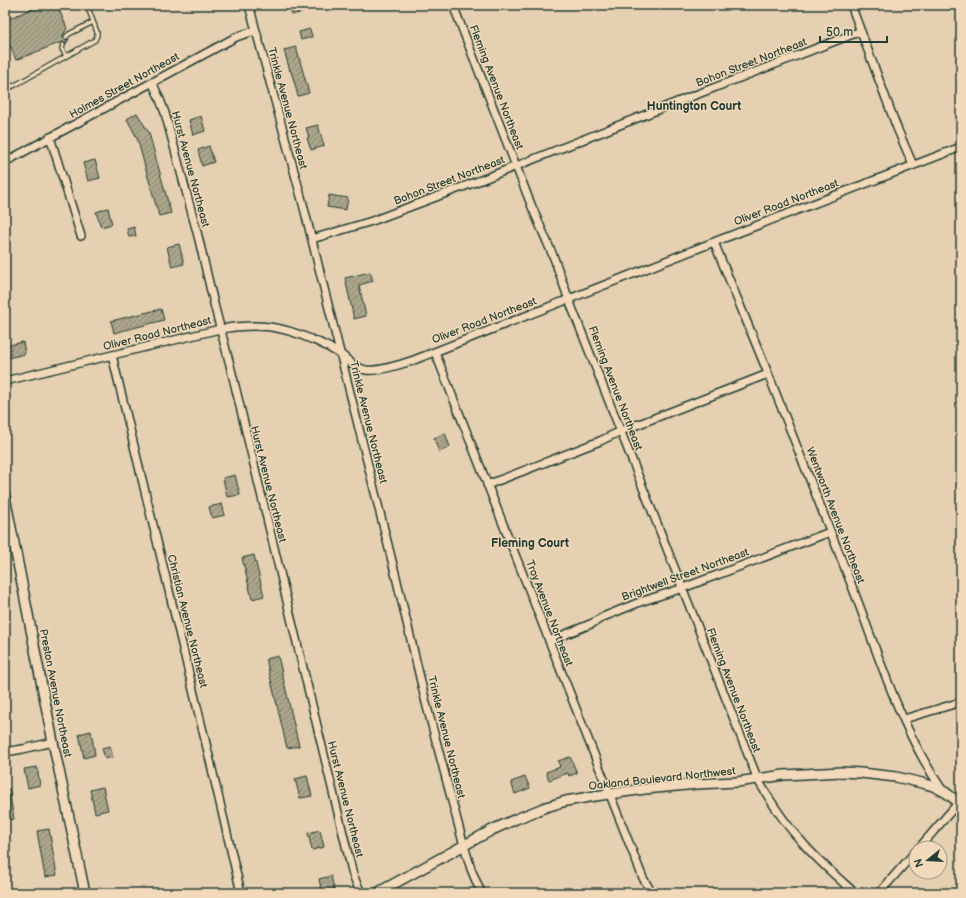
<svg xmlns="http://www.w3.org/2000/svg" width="966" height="898" font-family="'Balsamiq Sans',sans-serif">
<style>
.building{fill:url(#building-hatch);stroke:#1f3d34}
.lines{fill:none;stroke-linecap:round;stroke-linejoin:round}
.service-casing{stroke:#1f3d34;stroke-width:6}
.minor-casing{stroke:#1f3d34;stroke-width:10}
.tertiary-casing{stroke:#1f3d34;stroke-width:12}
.secondary-casing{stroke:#1f3d34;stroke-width:13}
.service{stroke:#f2d9b9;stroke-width:3.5}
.minor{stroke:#f2d9b9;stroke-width:7}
.tertiary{stroke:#f2d9b9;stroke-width:9}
.secondary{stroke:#f2d9b9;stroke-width:10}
.labels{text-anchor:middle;stroke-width:3;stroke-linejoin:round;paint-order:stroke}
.street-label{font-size:11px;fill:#1f3d34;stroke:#f2d9b9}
.neighbourhood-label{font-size:12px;font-weight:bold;fill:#1f3d34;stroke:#f2d9b9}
</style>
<defs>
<pattern id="building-hatch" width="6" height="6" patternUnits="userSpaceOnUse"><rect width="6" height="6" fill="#aba58b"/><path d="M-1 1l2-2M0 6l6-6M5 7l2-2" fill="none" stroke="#8b8872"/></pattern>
</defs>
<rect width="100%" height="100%" fill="#e5d0b1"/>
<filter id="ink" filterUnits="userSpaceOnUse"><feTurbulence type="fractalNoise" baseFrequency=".025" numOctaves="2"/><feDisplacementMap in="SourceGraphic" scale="8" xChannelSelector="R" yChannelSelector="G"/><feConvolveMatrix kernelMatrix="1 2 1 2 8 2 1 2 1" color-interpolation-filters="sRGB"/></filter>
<g filter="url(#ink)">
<path class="building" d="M42,5H57L67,28L63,36V38L66,40L69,39L66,44L63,42L60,43H59L16,60L10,45L7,46L5,41V20Z
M297,5H301L303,12L292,15L290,7Z
M310,29L312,37L301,40L299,32Z
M296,47L309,93L298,96L291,71H290L284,50Z
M137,113L149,133L171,213L159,216L137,138L127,119Z
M201,116L205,131L193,135L189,120Z
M318,125L324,146L311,150L307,138L309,137L306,128Z
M209,146L214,162L202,166L198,150Z
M95,160L100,178L88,181L83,163Z
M329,195L348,198L346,210L327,207Z
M108,208L112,224L101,227L96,212Z
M134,227L136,236L129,237L127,229Z
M179,244L184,264L172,267L167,247Z
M370,272L373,281L359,285L366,316L354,319L345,278Z
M161,309L164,320L114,333L111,321Z
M23,342L25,354L8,358L5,346Z
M445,433L450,447L439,452L434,438Z
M235,475L240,495L227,497L223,478Z
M222,504L225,515L212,518L209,507Z
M254,555L264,596L252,599L242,558Z
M278,656L299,746L287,748L266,659Z
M91,731L95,755L84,758L79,734Z
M110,746L113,757L105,759L102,748Z
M570,757L577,773L569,776L568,773L549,780L546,772L560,767L558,761Z
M37,767L40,785L28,788L24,769Z
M307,776L312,796L300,798L295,779Z
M525,777L530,788L515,794L511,782Z
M103,787L108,810L95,813L90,790Z
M5,789H9L14,819L6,820Z
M49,829L57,875L45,877L37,831Z
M320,830L324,847L312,850L308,833Z
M331,876L335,893H322L319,879Z"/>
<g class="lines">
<g class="service-casing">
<path id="service" d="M66,37L69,34L93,22
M63,45L62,49L66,56
M5,74L10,87
M5,90L17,84L95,40L97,35V32L87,5"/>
</g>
<g class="minor-casing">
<path id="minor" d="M249,5L303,204L397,581L426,703L461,835L471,869L481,893
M453,5L532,207L554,258L569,300L758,780C771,802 784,823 802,842C818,861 837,877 855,893
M851,5L897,128L913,165
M152,82L159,97L165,113L198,236L215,308L230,365L353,875L361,893
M50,137L81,236
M5,162L236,37L248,33L256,31
M312,239L372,221L481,180L690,97L861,31
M714,242C732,287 751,331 769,376C795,443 822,509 848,576C877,648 898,726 943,791
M435,352L637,863L643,878L652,893
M112,355L208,752L241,893
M5,381L220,329C256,323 280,325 313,340C319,342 324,345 330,348C334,351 339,353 343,356C350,362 357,369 366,370C379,372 402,364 414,360L714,242L961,147
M487,485L600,441L621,431L768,374
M549,641L593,623L603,617L640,602L683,588L830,532
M904,719L961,702
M5,752L23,749L53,742
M919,848L959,802
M879,893L916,851"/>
</g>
<g class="tertiary-casing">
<path id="tertiary" d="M5,497L53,742L85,893
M377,893L492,830L516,819L546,807L566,801L595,796L645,789L697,784L737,782L784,775L842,772L861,773L896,777L922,783L933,786L945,792L961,804"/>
</g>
<g class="secondary-casing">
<path id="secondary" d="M5,5H6"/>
</g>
<use href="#service" class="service"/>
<use href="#minor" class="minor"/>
<use href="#tertiary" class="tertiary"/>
<use href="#secondary" class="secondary"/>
</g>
</g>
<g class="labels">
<g class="street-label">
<text transform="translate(751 62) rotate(-21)" y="4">Bohon Street Northeast</text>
<text transform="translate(124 85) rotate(-29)" y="4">Holmes Street Northeast</text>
<text transform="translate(497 87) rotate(69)" y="4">Fleming Avenue Northeast</text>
<text transform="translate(288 108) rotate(75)" y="4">Trinkle Avenue Northeast</text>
<text transform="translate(191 169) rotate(75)" y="4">Hurst Avenue Northeast</text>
<text transform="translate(449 180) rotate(-21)" y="4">Bohon Street Northeast</text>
<text transform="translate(786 202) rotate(-21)" y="4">Oliver Road Northeast</text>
<text transform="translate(484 320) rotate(-21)" y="4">Oliver Road Northeast</text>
<text transform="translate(157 333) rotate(-14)" y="4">Oliver Road Northeast</text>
<text transform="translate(616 388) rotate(69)" y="4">Fleming Avenue Northeast</text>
<text transform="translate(369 422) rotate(76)" y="4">Trinkle Avenue Northeast</text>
<text transform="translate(269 484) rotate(76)" y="4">Hurst Avenue Northeast</text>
<text transform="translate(836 515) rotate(69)" y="4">Wentworth Avenue Northeast</text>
<text transform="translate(685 574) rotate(-20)" y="4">Brightwell Street Northeast</text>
<text transform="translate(550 613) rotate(69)" y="4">Troy Avenue Northeast</text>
<text transform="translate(188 621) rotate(76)" y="4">Christian Avenue Northeast</text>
<text transform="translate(734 690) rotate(69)" y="4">Fleming Avenue Northeast</text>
<text transform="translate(56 693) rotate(79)" y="4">Preston Avenue Northeast</text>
<text transform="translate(447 737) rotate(76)" y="4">Trinkle Avenue Northeast</text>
<text transform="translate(662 778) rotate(-6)" y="4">Oakland Boulevard Northwest</text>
<text transform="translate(346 799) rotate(76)" y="4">Hurst Avenue Northeast</text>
</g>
<g class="neighbourhood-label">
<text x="694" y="110">Huntington Court</text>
<text x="530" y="547">Fleming Court</text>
</g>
</g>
<rect width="966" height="898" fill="none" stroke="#f2d9b9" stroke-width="20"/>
<rect x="10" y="10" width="946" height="878" fill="none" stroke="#1f3d34" stroke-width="1.5" filter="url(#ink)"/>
<g transform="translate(928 860) rotate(252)"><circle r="19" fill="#f2d9b9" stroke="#9e9b84"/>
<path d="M0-3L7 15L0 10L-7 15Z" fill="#1f3d34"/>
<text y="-6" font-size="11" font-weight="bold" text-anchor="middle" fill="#1f3d34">N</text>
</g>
<path d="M820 36v6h67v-6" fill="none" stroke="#1f3d34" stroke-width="2"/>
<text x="826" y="36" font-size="12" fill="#1f3d34" stroke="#f2d9b9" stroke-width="3" paint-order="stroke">50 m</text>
</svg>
